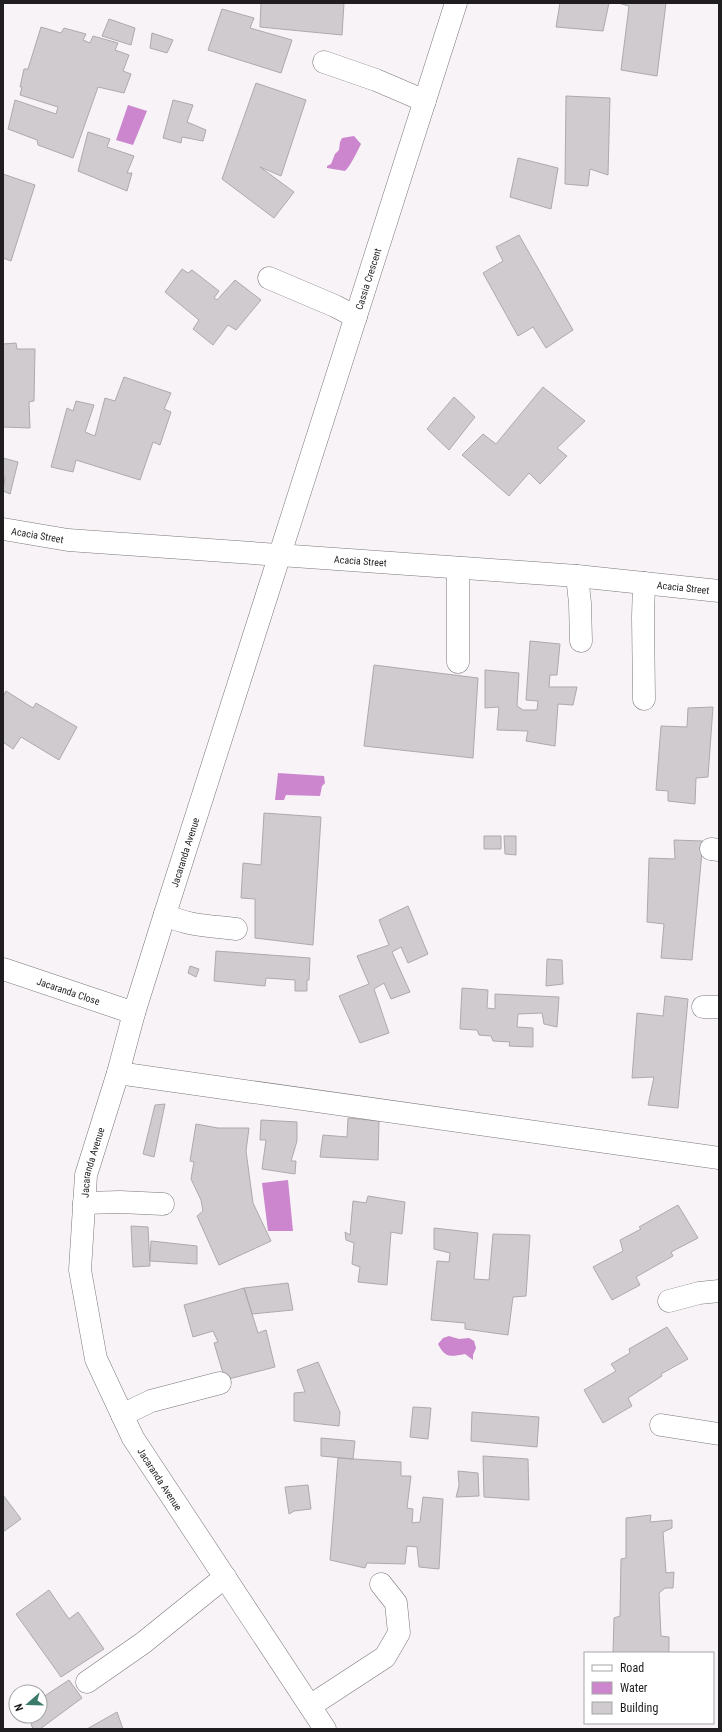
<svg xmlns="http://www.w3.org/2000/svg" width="722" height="1732" font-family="'Roboto Condensed',sans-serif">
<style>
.water{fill:#cb86ce}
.building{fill:#cfcbcf;stroke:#ada9ad}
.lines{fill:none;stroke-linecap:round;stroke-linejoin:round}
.minor-casing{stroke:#7b777b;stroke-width:23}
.minor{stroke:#fff;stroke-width:22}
.labels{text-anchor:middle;stroke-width:3;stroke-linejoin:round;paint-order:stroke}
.street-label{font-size:10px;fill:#1f1d1f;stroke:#fff}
</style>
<rect width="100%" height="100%" fill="#f7f3f7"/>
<path class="water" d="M128,105L147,111L133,145L116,140Z
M354,136L361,144C358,150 350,167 345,171L327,168V166L331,164L335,154L339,150L340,142L342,138Z
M278,773L324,776L325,783L322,786L320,796L286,795L284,800H275Z
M288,1180L293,1231H268L262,1183Z
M449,1336L459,1339L469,1338L474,1341L476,1348L473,1355V1360L465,1354C450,1357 445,1358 438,1344L443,1338Z"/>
<path class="building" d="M261,3H344L342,35L260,27Z
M560,3H609L603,31L556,27Z
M618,3H666L657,76L621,70L629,6Z
M222,9L254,18L250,28L292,40L281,73L208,50Z
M109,19L135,28L131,45L102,36Z
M41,27L61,33L64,28L86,34L83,40L90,43L93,36L118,43L115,50L129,55L123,71L131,74L124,93L98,87L73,158L38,145L37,140L8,129L15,100L56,114L58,107L20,95L22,87H20L24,69H28Z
M152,33L173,40L167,53L150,48Z
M256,83L306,100L281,176L260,167L294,192L274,218L222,179Z
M566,96L610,98L608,175L590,169L588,186L565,184Z
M173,100L193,105L187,122L206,130L203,141L182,137L181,143L163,138Z
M88,132L110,139L107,147L134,156L127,173H132L127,191L78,171Z
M518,158L558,168L551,209L510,197Z
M3,174L35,185L11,261L3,258Z
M519,235L573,330L546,348L533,327L518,336L483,273L503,261L496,247Z
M182,269L188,273L192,270L219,291L214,298L217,300L235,280L261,300L236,330L228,325L213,345L193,329L199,320L165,292Z
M16,343L17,349H35L34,401L29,402L30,428L3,427V344Z
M124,377L171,393L164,409L171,412L160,445L153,442L140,480L76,460L73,472L51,467L67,408L73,411L76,401L94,405L85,432L95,436L105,398L115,401Z
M543,387L585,421L557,448L567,456L540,484L529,473L509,496L462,455L483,434L496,444Z
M454,397L475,417L449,450L427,429Z
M3,458L18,462L10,494L3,491L5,477L3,476Z
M530,641L560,644L557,675H550L549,687H577L573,705L558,704L555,746L526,741L528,731L497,730L499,707L485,708V670L519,673L517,706L523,710H537L538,701L526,700Z
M374,665L478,678L473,758L364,746Z
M6,691L33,708L36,703L77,727L59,760L21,737L13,749L3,742V697Z
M713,707L708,777L696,778L695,804L668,801V791L656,790L661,726L687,727L688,708Z
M264,813L321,817L313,945L255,938V899L241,898L243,863L261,865Z
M484,836H501V849H484Z
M504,836H516V855L505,854Z
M674,840L703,841L692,960L661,958L664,924L647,922L649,858L675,859Z
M408,906L428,954L408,963L401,947L392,952L410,992L391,999L384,983L374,989L389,1033L360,1043L339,996L369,984L357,956L389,945L379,920Z
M216,951L310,958L309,980H307V991H295V980L266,978L265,986L214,981Z
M547,959L562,960L563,984L546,986Z
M190,966L199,969L196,977L188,973Z
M462,988L488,990L487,1008L495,1009V994L559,997L557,1027L544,1024L542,1013L518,1014L517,1027L533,1028V1047L509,1046L510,1042L493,1041L491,1036L479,1035L477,1030L460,1029Z
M665,996L688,999L678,1108L648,1105L654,1077L632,1078L637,1013L663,1016Z
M165,1104L154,1157L143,1154L155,1105Z
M348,1118L379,1121L378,1160L320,1157L323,1135L347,1137Z
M261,1120L297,1122V1141L291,1161H296L295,1174L262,1169L266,1140H260Z
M196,1124L218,1128H249L246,1151L253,1203L271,1241L219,1265L197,1216L203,1211L201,1200L191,1179L194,1162L190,1161Z
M368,1196L405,1202L402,1234L391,1232L387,1285L358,1282L360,1267L352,1264L354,1243L346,1240L345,1232L350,1235L353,1201L366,1203Z
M678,1205L698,1238L671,1252L673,1256L636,1277L640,1285L612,1300L593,1267L623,1251L620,1240L641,1229L639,1227Z
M131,1226L148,1227L150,1266L133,1267Z
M434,1228L478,1233L474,1279L489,1280L493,1234L530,1235L526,1296L513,1297L508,1335L465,1329V1323L431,1320L437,1261L449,1262L450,1253L434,1249Z
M151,1241L197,1246V1264L150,1261Z
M288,1283L293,1310L252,1314L244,1288Z
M244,1288L258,1333L266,1330L275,1367L225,1380L214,1343L218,1342L213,1331L193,1337L184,1305Z
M667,1327L688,1359L661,1374L662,1376L628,1398L632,1406L603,1423L584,1390L616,1371L611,1364L630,1353L629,1349Z
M318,1362L340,1412L339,1426L294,1421V1393L305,1392L297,1370Z
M413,1407L431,1408L428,1439L410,1437Z
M472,1412L539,1417L537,1447L471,1441Z
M321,1438L355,1441L353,1459L321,1456Z
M483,1456L528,1459L529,1500L484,1497Z
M338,1458L401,1462V1476H411L407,1508L413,1509L412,1523L420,1522L423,1497L443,1499L439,1569L419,1567L417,1547L407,1546L405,1564L367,1563L365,1568L330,1560Z
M458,1471L478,1473L479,1496L456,1497L459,1486Z
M308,1485L311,1509L294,1511L289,1514L285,1487Z
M3,1495L21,1519L3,1532Z
M651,1515L650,1522L672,1520V1528L663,1532L666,1573L674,1572L673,1588H665L659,1593L661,1636L669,1637V1653H613L614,1618L620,1616L621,1559L626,1558V1518Z
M49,1590L69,1619L78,1612L104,1649L61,1677L16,1614Z
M69,1680L82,1698L40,1729H33L28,1716H40V1699Z
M117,1712L123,1729H87Z"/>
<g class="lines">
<g class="minor-casing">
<g id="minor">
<path d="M324,62L376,80L425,101"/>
<path d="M269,278L335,306L356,317"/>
<path id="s1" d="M3,529L68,540L577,576L719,591"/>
<path d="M577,576L580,603L581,641"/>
<path d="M458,662V568"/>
<path d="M644,699L643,617L644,583"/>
<path d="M711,849L719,850"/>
<path d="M165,914C185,926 214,926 236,929"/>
<path id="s2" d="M3,969L134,1013"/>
<path d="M703,1007H719"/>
<path d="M118,1073L719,1158"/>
<path d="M84,1203L120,1202L163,1204"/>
<path d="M669,1301L699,1293L719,1291"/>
<path d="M122,1415L151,1401L220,1383"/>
<path d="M661,1425L719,1434"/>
<path d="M87,1682L143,1643L225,1577"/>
<path d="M310,1706L385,1657L399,1633L396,1603L381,1584"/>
<path id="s3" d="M325,1729L133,1438L96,1359L80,1270L86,1175L118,1073L134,1013L165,914L456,3"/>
</g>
</g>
<use href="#minor" class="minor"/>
</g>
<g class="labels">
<g class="street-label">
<text dy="4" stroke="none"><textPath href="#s3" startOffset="1561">Cassia Crescent</textPath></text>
<text dy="4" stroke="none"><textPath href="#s1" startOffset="35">Acacia Street</textPath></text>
<text dy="4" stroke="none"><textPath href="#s1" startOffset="359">Acacia Street</textPath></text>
<text dy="4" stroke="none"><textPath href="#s1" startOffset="683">Acacia Street</textPath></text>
<text dy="4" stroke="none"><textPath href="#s3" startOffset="959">Jacaranda Avenue</textPath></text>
<text dy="4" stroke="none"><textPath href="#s2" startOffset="69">Jacaranda Close</textPath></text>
<text dy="4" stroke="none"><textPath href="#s3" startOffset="635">Jacaranda Avenue</textPath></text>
<text transform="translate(160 1479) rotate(57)" y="4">Jacaranda Avenue</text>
</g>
</g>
<rect width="722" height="1732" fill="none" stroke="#1f1d1f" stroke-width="8"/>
<rect x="584" y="1652" width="130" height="72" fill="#ffffff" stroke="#a5a5a5"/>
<rect x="592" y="1665" width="20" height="6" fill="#ffffff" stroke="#a5a5a5"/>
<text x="620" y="1672" font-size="12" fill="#1f1d1f">Road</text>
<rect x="592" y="1682" width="20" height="12" fill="#cb86ce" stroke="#a5a5a5"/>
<text x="620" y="1692" font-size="12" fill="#1f1d1f">Water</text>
<rect x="592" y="1702" width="20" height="12" fill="#cfcbcf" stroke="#a5a5a5"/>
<text x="620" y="1712" font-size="12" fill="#1f1d1f">Building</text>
<g transform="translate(28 1704) rotate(250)"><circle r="19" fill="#ffffff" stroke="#a5a5a5"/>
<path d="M0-3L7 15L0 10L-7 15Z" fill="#397a6a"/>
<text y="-6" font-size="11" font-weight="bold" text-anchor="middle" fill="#1f1d1f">N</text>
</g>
</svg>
